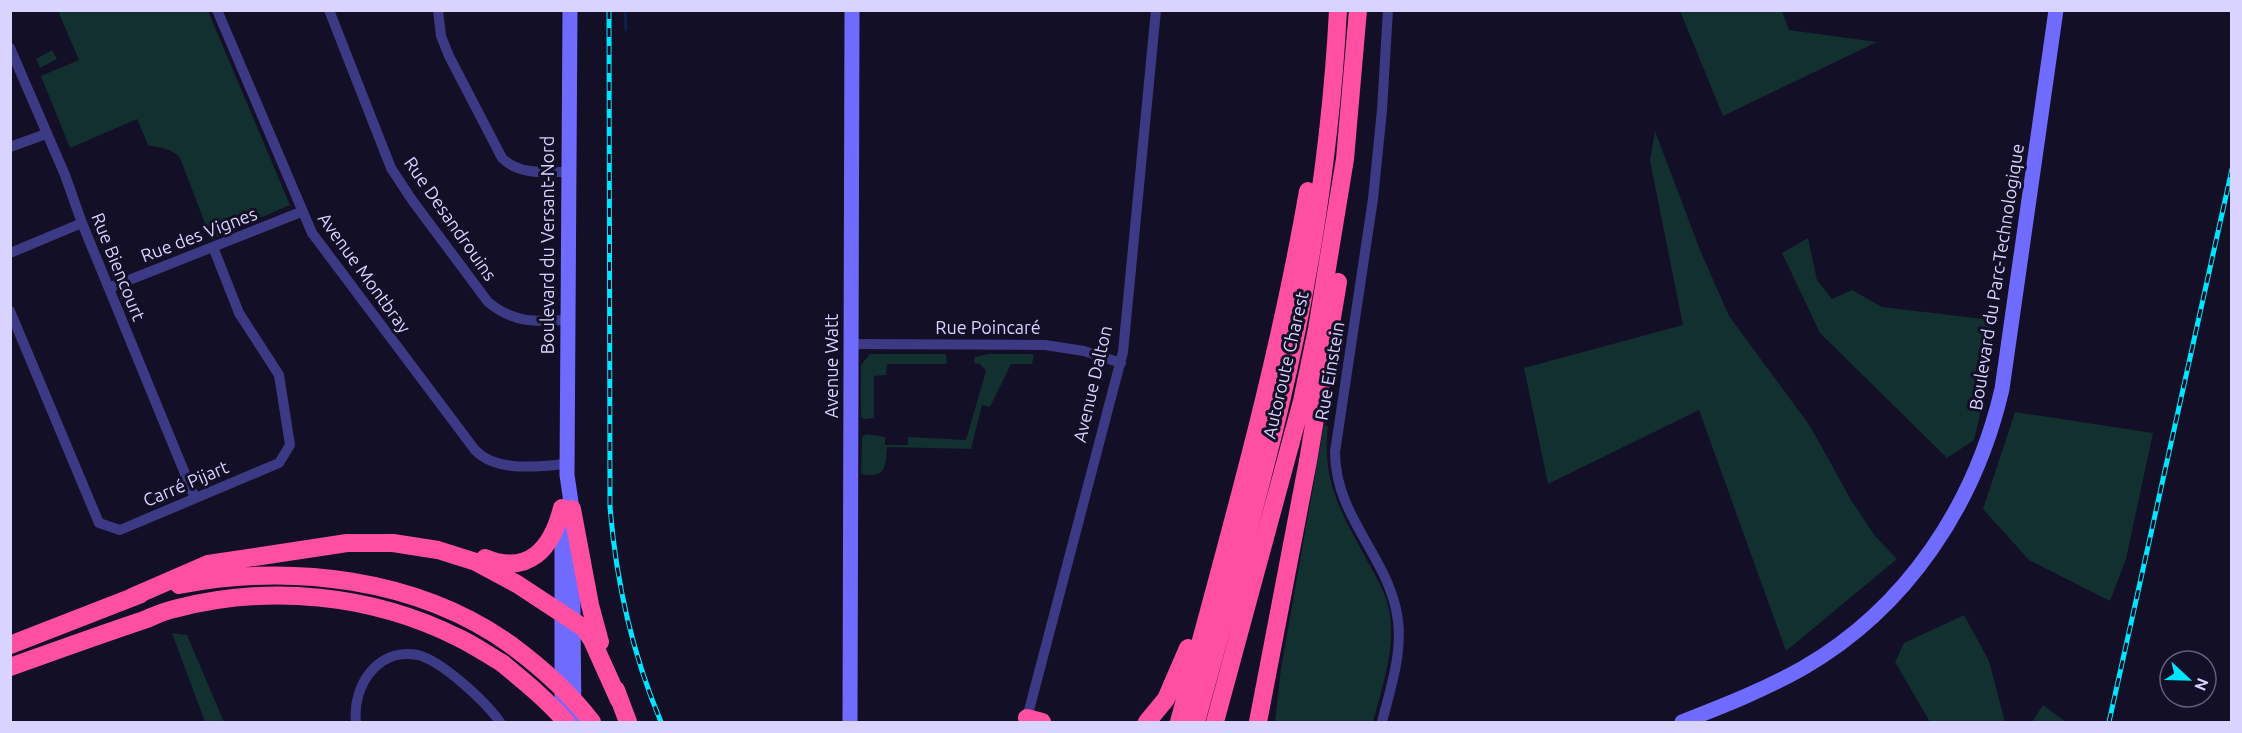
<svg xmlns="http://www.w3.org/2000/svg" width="2242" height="733" font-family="Ubuntu,sans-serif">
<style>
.green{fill:#12302f}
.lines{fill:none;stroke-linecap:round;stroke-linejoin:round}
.stream{stroke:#0c2248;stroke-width:3}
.street{stroke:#3d3a85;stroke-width:10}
.secondary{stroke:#6f6bff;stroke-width:15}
.highway{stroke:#ff4fa3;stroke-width:18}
.rail-casing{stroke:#00e5ff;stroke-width:5}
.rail{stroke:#130f26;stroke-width:3;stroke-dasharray:9;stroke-linecap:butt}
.highway-bridge{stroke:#ff4fa3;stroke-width:18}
.labels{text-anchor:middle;stroke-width:6;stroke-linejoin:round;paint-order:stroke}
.street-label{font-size:18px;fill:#d9d4ff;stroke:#130f26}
</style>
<rect width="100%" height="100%" fill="#130f26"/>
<path class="green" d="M58,11H208L290,205L211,239L180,158C172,148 160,148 148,145L137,119L70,148L41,76L79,60Z
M1680,11H1782L1789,30L1877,42L1723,116Z
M52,50L57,59L40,68L36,59Z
M1655,131L1700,250L1729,316L1810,426L1851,500L1875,536L1897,559L1786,651L1699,410L1548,484L1524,368L1683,325L1650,161Z
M1808,238L1817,280L1832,299L1852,290L1882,307L1992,320L1989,376L1974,440L1947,458L1820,333L1782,253Z
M870,354H946L947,362L945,364H887L886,375L874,376V418L864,419L861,417V365Z
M988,354H1034L1032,364H1011L990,407L982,405L971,449L887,447C885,466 887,479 861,474L862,437L866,434L885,437V445H908V437L966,440L986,371L980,364L974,363L975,357Z
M2015,412L2153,433L2126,559L2110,601L2029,560L1983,509Z
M1324,425L1328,426C1321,483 1343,515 1369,564C1378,580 1387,596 1390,614C1395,652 1382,687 1373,722H1275L1281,668Z
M1964,615L1989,661L2005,722H1930L1895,662L1904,643Z
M172,633L187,635L224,722H205Z
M2043,705L2066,722H2032Z"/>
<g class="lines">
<path class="stream" d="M625,10L626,30"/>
<path class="street" d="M217,10L312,233L475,450C497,473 538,466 567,464
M329,10L391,168L412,200L488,302C513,323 535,322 566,320
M438,10L441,36L449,56L502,158C519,175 544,172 568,172
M10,48L65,175L82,223L195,498
M10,147L46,134
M10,253L82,223
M109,288L301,212
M10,311L99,523L120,530L279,463L290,445L279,375L239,313L213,247
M851,344L1045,345L1084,351L1121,363
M1027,718L1123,352L1156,10
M356,722C352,687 377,647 418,655C442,661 486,702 500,722
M1382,722C1391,686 1405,647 1396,609C1383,552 1335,514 1335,452L1373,199L1382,110L1388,10"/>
<path class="secondary" d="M570,10L567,475L572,509L574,722
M562,722V519
M850,722L852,10
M1682,722C1723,706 1764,690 1803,668C1907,608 1975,505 2002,389L2056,10"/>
<path class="highway" d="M572,509L590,605L600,642
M485,558C529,576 552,548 562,508
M179,585C290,563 418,578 511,645
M132,597L208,564L347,543H393L438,550L476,562L517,584L584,628L592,640L619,700
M10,645L141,594
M10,667C55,651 99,635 144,620C154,616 164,611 174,609C268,584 372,594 459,638C474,645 488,655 502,663
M616,690L628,722
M1027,718L1042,722
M1147,722L1166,699L1188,648
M1179,722C1226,546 1277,371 1308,191
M1196,722C1224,619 1254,515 1279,410C1310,280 1331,145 1338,10
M1215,722L1302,401L1317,329L1345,159L1358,10
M1258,722L1308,461L1338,282"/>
<g class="rail-casing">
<path id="rail" d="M609,10L610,507C616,581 632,653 661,722
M2109,722L2232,169"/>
</g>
<use href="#rail" class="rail"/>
<path class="highway-bridge" d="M511,645C542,668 569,692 592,722
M502,663C525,682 547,700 566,722"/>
</g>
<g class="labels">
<g class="street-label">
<text transform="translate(450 219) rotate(55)" y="6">Rue Desandrouins</text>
<text transform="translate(199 235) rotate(-21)" y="6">Rue des Vignes</text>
<text transform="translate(548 245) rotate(-90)" y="6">Boulevard du Versant-Nord</text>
<text transform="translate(118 267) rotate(68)" y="6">Rue Biencourt</text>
<text transform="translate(364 273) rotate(54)" y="6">Avenue Montbray</text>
<text transform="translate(1997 277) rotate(-81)" y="6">Boulevard du Parc-Technologique</text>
<text x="988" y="334">Rue Poincaré</text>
<text transform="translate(1286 365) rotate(-77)" y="6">Autoroute Charest</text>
<text transform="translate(832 366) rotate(-90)" y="6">Avenue Watt</text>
<text transform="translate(1330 371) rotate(-80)" y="6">Rue Einstein</text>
<text transform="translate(1093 384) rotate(-77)" y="6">Avenue Dalton</text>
<text transform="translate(186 484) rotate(-23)" y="6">Carré Pijart</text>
</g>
</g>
<rect width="2242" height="733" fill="none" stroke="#d9d4ff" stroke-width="24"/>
<g transform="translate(2188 679) rotate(112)"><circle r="28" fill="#130f26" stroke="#625e7d" stroke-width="1.5"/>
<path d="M0-4.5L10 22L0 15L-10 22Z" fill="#00e5ff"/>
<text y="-9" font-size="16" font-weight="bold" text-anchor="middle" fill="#d9d4ff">N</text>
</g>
</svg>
